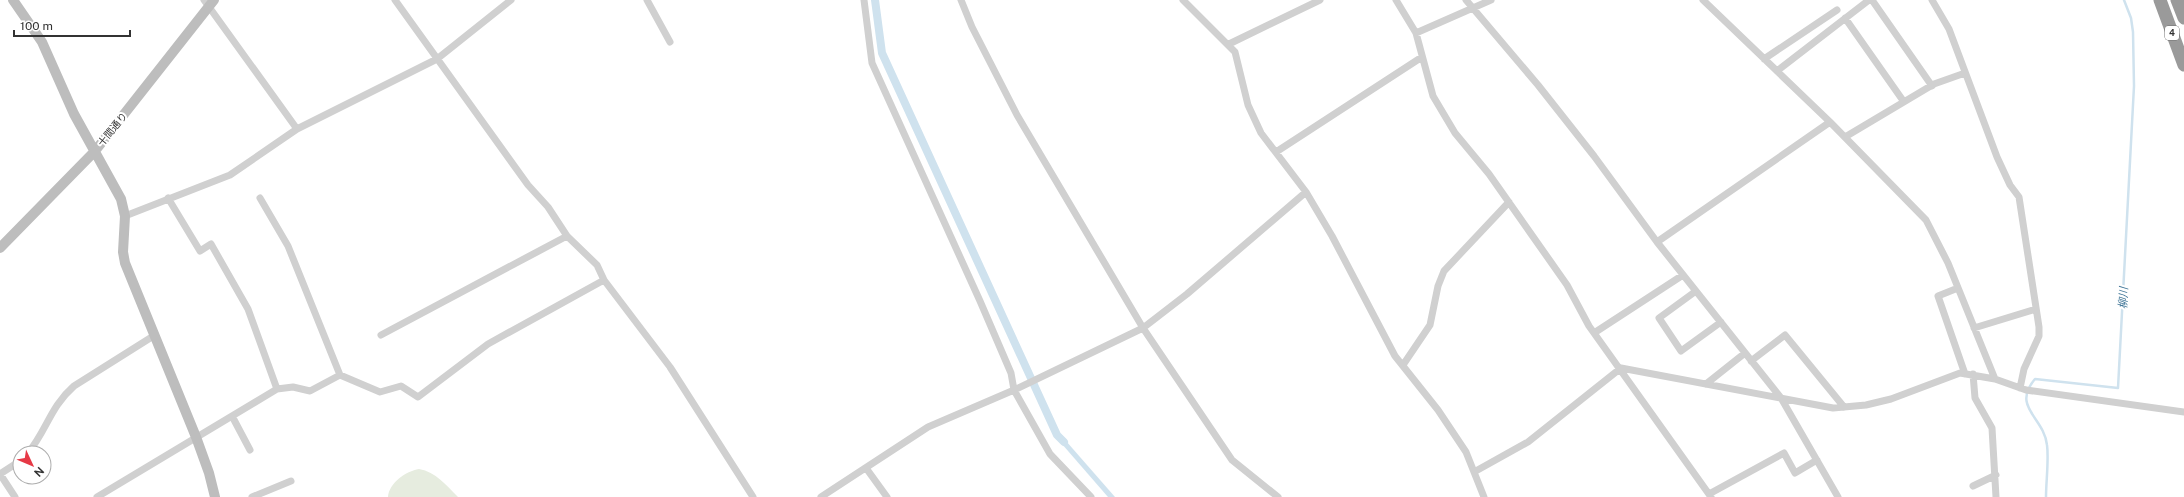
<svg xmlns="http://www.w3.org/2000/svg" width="2184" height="497" font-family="'Public Sans','Noto Sans JP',sans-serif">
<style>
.green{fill:#e6ecdf}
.water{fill:#cfe2ee}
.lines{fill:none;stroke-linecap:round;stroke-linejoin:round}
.stream{stroke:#cfe2ee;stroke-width:2.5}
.canal{stroke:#cfe2ee;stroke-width:8}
.street{stroke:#d0d0d0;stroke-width:7}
.secondary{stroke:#bdbdbd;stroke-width:10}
.highway{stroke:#9a9a9a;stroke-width:13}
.labels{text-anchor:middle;stroke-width:4;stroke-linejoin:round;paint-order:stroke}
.shield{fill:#fff;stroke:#707070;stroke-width:1}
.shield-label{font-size:9px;font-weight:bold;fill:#333}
.street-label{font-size:10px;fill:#333;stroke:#fff}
.water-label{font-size:11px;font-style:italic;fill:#3f7597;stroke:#fff}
</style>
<rect width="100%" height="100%" fill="#fff"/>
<path class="green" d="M419,469C436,472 446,485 458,497H388C389,483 406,471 419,469Z"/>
<path class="water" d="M1059,433L1115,497H1108L1055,436Z"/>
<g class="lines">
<path class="stream" d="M2046,497C2046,482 2049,459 2047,445C2044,417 2011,407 2035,379L2118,388L2134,86L2133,32L2131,18L2124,0"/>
<path class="canal" d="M875,0L882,53L1057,435L1064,442"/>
<path class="street" d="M204,0L297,129
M395,0L528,185L548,207L567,236L597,265L604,280L670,367L753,497
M647,0L670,42
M864,0L872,63L980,301L1011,373L1014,390L1050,454L1091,497
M961,0L972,27L1017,115L1143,328L1232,460L1278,497
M1183,0L1235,52L1248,105L1261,133L1306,192L1332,236L1395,356L1438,410L1466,452L1484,497
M1396,0L1416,33L1433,96L1455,133L1489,174L1567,285L1589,326L1711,497
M1466,0L1538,85L1594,156L1657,242L1781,398L1838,497
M1703,0L1830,122L1926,220L1948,263L1995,379
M1872,0L1932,86
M1932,0L1949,29L1997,157L2010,185L2019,197L2039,327V336L2024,369L2020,388
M1845,18L1904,102
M1416,33L1491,0
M1229,44L1320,0
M1764,59L1837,10
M1777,71L1869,0
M1845,137L1934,84L1965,73
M1276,152L1422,57
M260,198L288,246L340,375L380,392L401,386L418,397L488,344L604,280
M125,216L230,175L297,129L437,59L511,0
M1657,242L1830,122
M1958,288L1938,296L1965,374
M1696,291L1659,318L1681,351L1721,322
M1974,328L2036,309
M1594,333L1683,275
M381,335L567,236
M1751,361L1785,335L1844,407
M1403,365L1430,325L1438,286L1444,271L1509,202
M1973,374L1975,398L1992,428L1996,497
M1706,384L1745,353
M277,389L293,387L310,391L340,375
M232,416L250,450
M28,453C47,430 50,407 74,386L155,335
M866,468L887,497
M1474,472L1528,442L1621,368L1833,408L1866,405L1891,399L1960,373L1995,379L2026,390L2184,412
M0,474L15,497
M0,474L20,461
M1973,486L1996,475
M1709,494L1784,453L1795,473L1817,460
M97,497L277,389L248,309L211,244L200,251L168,198
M252,497L291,481
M821,497L928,427L1014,390L1143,328L1187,294L1306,192"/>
<path class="secondary" d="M13,0L42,42L74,114L121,199L125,216L123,252L125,263L196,437L209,473L215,497
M0,248L95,151L214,0"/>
<path class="highway" d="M2160,0L2184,65
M2177,0L2184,18"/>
</g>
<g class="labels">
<rect class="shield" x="2165" y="26" width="14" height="14" rx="3"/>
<g class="shield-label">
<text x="2172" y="36">4</text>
</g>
<g class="street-label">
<text transform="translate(112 129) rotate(-51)" y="4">十間通り</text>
</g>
<g class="water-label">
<text transform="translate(2123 298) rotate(-87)" y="4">柳川</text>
</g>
</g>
<g transform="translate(32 465) rotate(134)"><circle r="19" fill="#ffffff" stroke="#adadad"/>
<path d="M0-3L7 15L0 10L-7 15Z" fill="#e63946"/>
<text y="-6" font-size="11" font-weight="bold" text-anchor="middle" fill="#333333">N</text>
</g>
<path d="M14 30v6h116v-6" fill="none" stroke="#333333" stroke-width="2"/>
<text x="20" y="30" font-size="12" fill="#333333" stroke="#ffffff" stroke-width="3" paint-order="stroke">100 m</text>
</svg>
